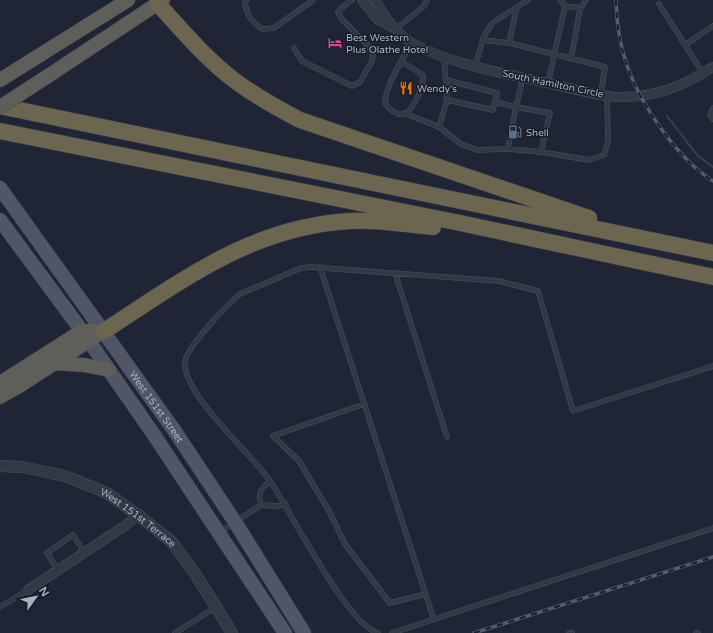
<svg xmlns="http://www.w3.org/2000/svg" width="713" height="633" font-family="'Varela Round',sans-serif">
<style>
.lines{fill:none;stroke-linecap:round;stroke-linejoin:round}
.stream{stroke:#323f5d;stroke-width:2}
.service-casing{stroke:#4d5261;stroke-width:5.5}
.minor-casing{stroke:#4d5261;stroke-width:10}
.tertiary-casing{stroke:#4d5261;stroke-width:12}
.primary-casing{stroke:#3c414f;stroke-width:15}
.trunk-casing{stroke:#3a3f4d;stroke-width:15}
.motorway-casing{stroke:#3a3f4d;stroke-width:17}
.service{stroke:#323846;stroke-width:4.5}
.minor{stroke:#323846;stroke-width:9}
.tertiary{stroke:#323846;stroke-width:11}
.primary{stroke:#505666;stroke-width:14}
.trunk{stroke:#5e5e5a;stroke-width:14}
.motorway{stroke:#6c654f;stroke-width:16}
.rail-casing{stroke:#545b6d;stroke-width:3.5}
.rail{stroke:#181d2a;stroke-width:2;stroke-dasharray:6;stroke-linecap:butt}
.trunk-bridge-casing{stroke:#3a3f4d;stroke-width:15;stroke-linecap:butt}
.trunk-bridge{stroke:#5e5e5a;stroke-width:14}
.labels{text-anchor:middle;stroke-width:3;stroke-linejoin:round;paint-order:stroke}
.poi-label{font-size:10px;fill:#acb2c3;stroke:#181d2a;text-anchor:start}
.street-label{font-size:10px;fill:#acb2c3;stroke:#181d2a}
</style>
<rect width="100%" height="100%" fill="#1f2535"/>
<g class="lines">
<path class="stream" d="M667,116L697,155L713,167"/>
<g class="service-casing">
<path id="service" d="M247,0L245,3C247,16 252,22 262,29L274,28L313,0
M659,4L685,45L713,26
M565,6L581,8
M517,7L509,43L605,67L601,94
M396,29L424,6L427,0
M483,40L509,43
M685,45L703,73
M294,48L302,61L352,86L360,82L372,61L373,54L368,46L341,18L338,12L344,6L352,0
M444,56L447,100L439,127L461,144L477,150L508,149L541,152L589,160L604,155L608,142L607,95
M571,59L580,9L586,0
M402,62L423,75C424,83 421,88 418,96C410,114 401,123 385,104C385,86 403,59 411,43
M475,66L484,36L492,23L528,0
M446,80L497,93L495,102L516,107L523,77
M548,83L565,6L560,0
M447,100L493,110L495,102
M713,108L710,115L713,119
M406,114L439,127
M512,127L516,107L550,113L541,152
M508,149L510,137
M320,267L434,620
M395,273L447,437
M364,404L273,436L299,461L329,511L345,544L390,603L425,594
M261,505C257,493 261,489 270,481
M220,532L261,505L277,506L286,504
M58,570L47,553L73,535L85,553
M0,607L28,590
M175,633L216,607
M378,633C347,625 291,511 270,481C252,454 182,394 185,362C187,346 227,305 240,294L301,268L310,267L499,281L538,291L573,411L713,366
M392,633L713,528
M569,633H572
M696,633H698"/>
</g>
<g class="minor-casing">
<path id="minor" d="M362,0L377,19L392,27
M375,0C384,15 396,34 412,43C455,66 505,73 551,84C571,88 600,97 619,97C653,98 686,85 713,67
M28,590L126,525L138,515"/>
</g>
<g class="tertiary-casing">
<g id="tertiary">
<path id="s1" d="M0,466L22,467L65,476L107,493L138,515L172,542L196,575L232,633"/>
</g>
</g>
<g class="primary-casing">
<g id="primary">
<path id="s2" d="M0,188L174,430L235,522L304,633"/>
<path d="M0,220L82,331L154,435L285,633"/>
</g>
</g>
<g class="trunk-casing">
<path id="trunk" d="M48,76L163,0
M0,80L128,0
M54,363L84,365L109,370
M0,383L82,331H104
M0,397L21,385L104,331"/>
</g>
<g class="motorway-casing">
<path id="motorway" d="M158,4C182,30 205,58 234,80C255,96 277,108 300,120L589,218
M0,106L713,253
M0,131L460,223L713,277
M104,331C183,280 253,226 351,221C378,219 406,225 433,227"/>
</g>
<use href="#service" class="service"/>
<use href="#minor" class="minor"/>
<use href="#tertiary" class="tertiary"/>
<use href="#primary" class="primary"/>
<use href="#trunk" class="trunk"/>
<use href="#motorway" class="motorway"/>
<g class="rail-casing">
<path id="rail" d="M616,0C617,52 632,88 662,130C676,149 692,168 713,181
M474,633L713,557"/>
</g>
<use href="#rail" class="rail"/>
<g class="trunk-bridge-casing">
<path id="trunk-bridge" d="M0,107L48,76"/>
</g>
<use href="#trunk-bridge" class="trunk-bridge"/>
</g>
<defs>
<g id="hotel-bare" transform="scale(1.08)"><path d="M-6-4.5h1.5V1H6V5H4.5V3h-9V5H-6ZM-4 0a1.8 1.8 0 1 1 3.6 0ZM.5 0V-2.5h3Q6-2.5 6 0Z" fill="#d1479c" stroke="#181d2a" stroke-width="2.5" paint-order="stroke"/></g>
<g id="restaurant-bare" transform="scale(1.08)"><path d="M-5-6h1v4h1v-4h1v4h1v-4h1v5L-1.5 .5V6h-2V.5L-5-1ZM5-6V6H3V1.5H1.5Q1.5-4 5-6Z" fill="#e8710a" stroke="#181d2a" stroke-width="2.5" paint-order="stroke"/></g>
<g id="fuel-bare" transform="scale(1.08)"><path d="M-5.5-6h7V0h2V4h1.3V-2.5L3-4.5l.8-.8L6-3V5H2.5V1h-1V6h-7ZM-4.2-4.7v3.2H.2V-4.7Z" fill="#5c6f8a" stroke="#181d2a" stroke-width="2.5" paint-order="stroke"/></g>
</defs>
<g fill-rule="evenodd">
<use href="#hotel-bare" x="335" y="43"/>
<use href="#restaurant-bare" x="406" y="88"/>
<use href="#fuel-bare" x="515" y="132"/>
</g>
<g class="labels">
<g class="poi-label">
<text x="346" y="41">Best Western<tspan x="346" dy="12">Plus Olathe Hotel</tspan></text>
<text x="417" y="92">Wendy's</text>
<text x="526" y="136">Shell</text>
</g>
<g class="street-label">
<text transform="translate(553 83) rotate(12)" y="4">South Hamilton Circle</text>
<text dy="4" stroke="none"><textPath href="#s2" startOffset="269">West 151st Street</textPath></text>
<text dy="4" stroke="none"><textPath href="#s1" startOffset="151">West 151st Terrace</textPath></text>
</g>
</g>
<g transform="translate(36 597) rotate(57)" stroke="#181d2a" stroke-width="3" paint-order="stroke">
<path d="M0-3L7 15L0 10L-7 15Z" fill="#acb2c3"/>
<text y="-6" font-size="11" font-weight="bold" text-anchor="middle" fill="#acb2c3">N</text>
</g>
</svg>
